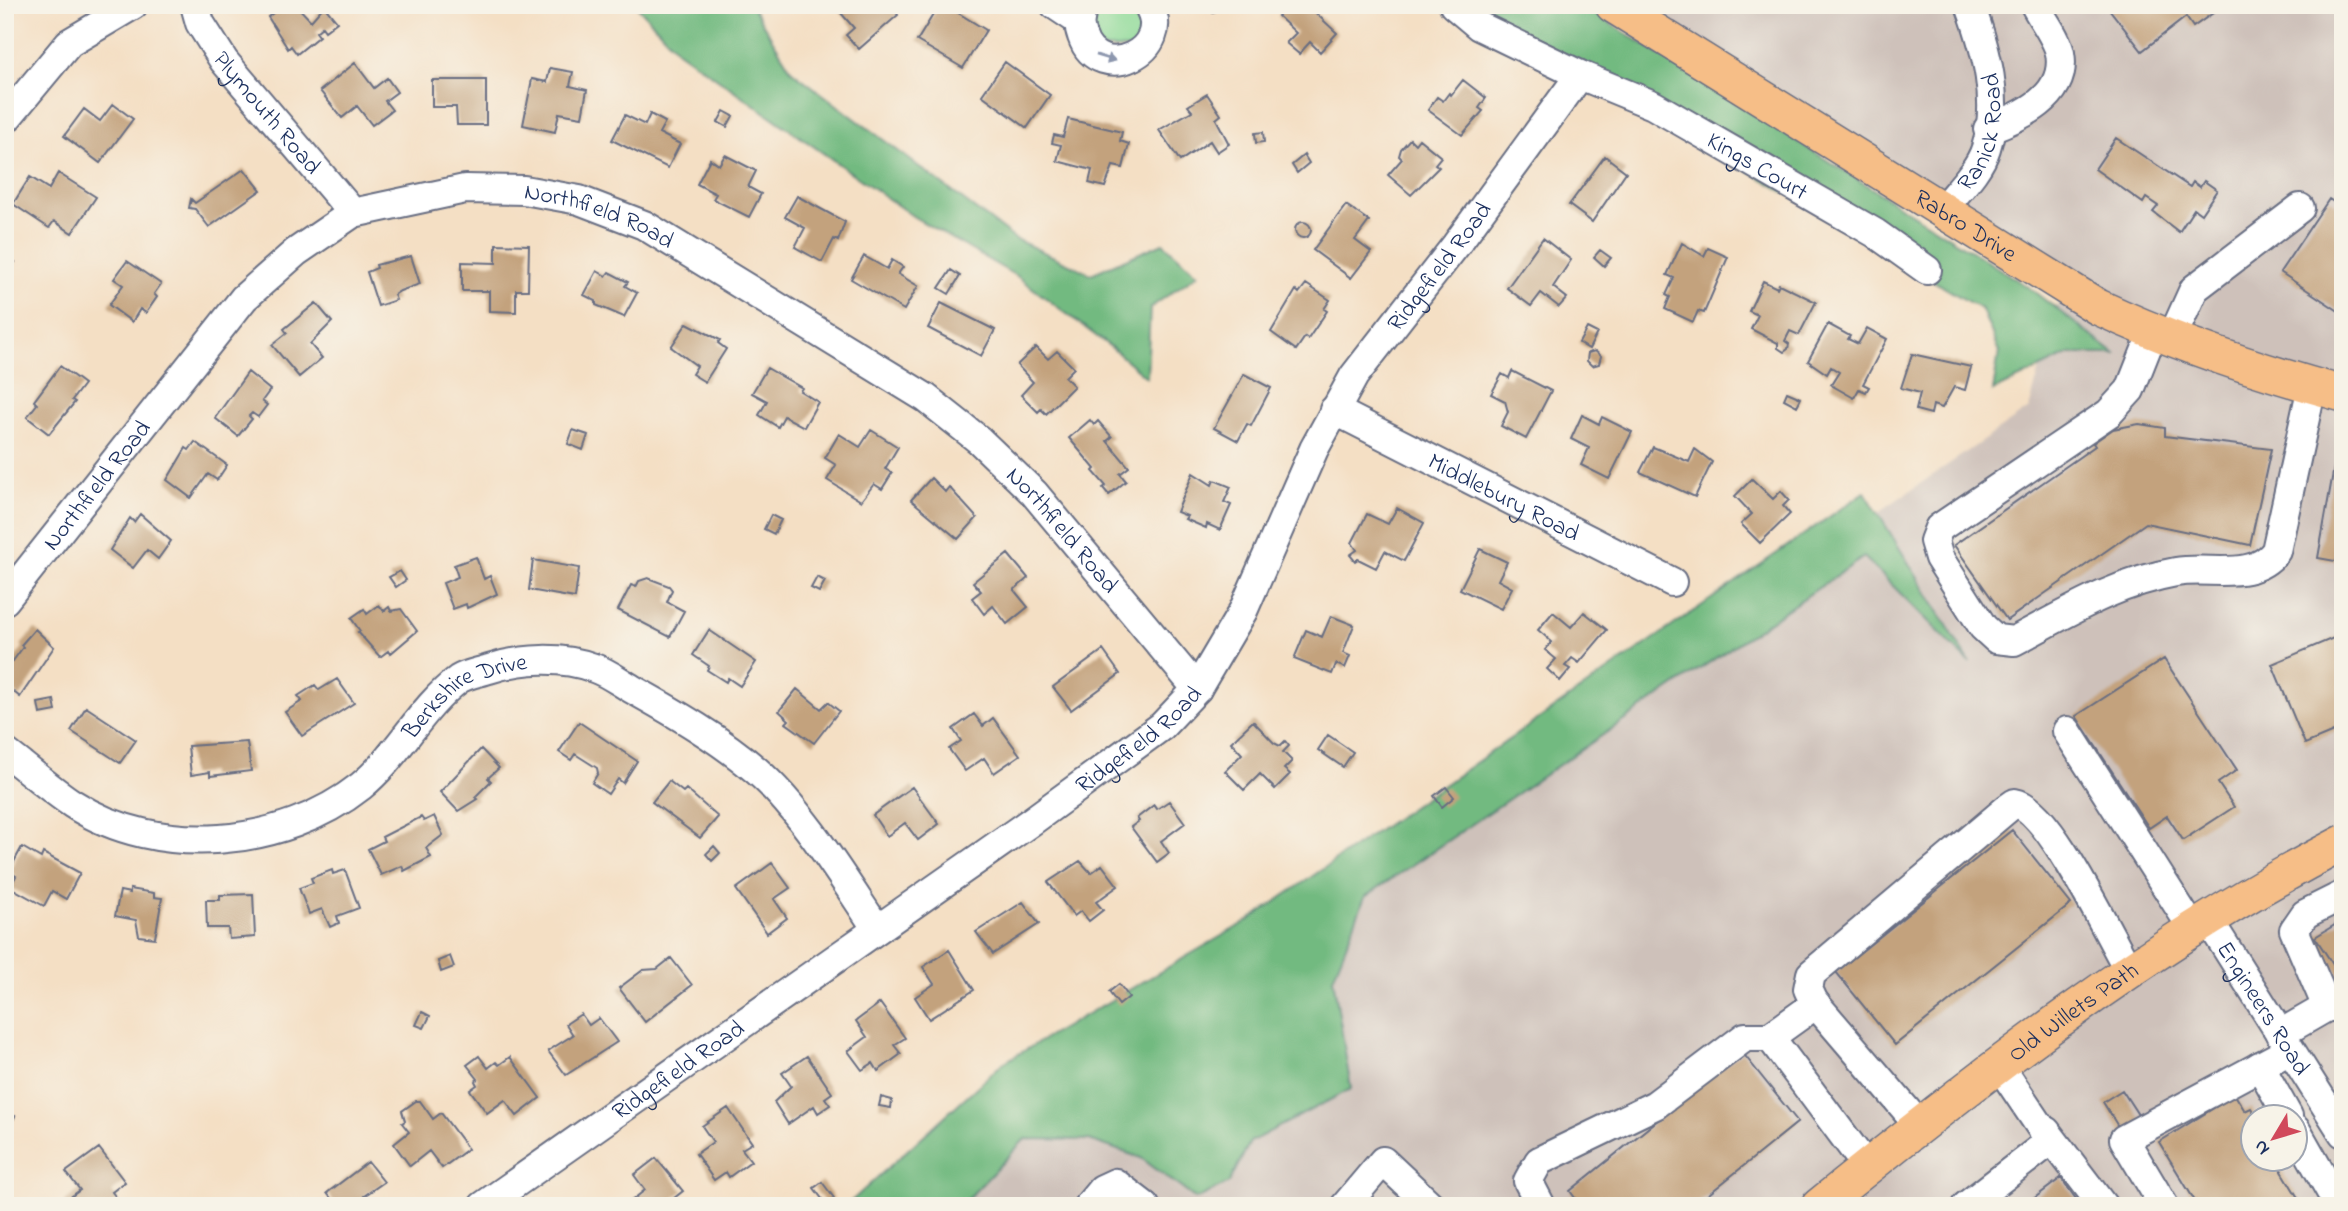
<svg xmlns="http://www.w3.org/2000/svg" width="2348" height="1211" font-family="'Indie Flower',sans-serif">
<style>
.industrial{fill:#cec1ba;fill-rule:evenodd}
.green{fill:#8dda97;stroke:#54847a;stroke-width:2}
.forest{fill:#72ba80;stroke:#46746f;stroke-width:2}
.building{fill:#c3a27d}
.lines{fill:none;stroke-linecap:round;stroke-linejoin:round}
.minor-casing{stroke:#676d82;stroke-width:32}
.major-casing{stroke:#676d82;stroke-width:38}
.minor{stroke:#fff;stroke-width:28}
.major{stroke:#f6be87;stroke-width:35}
.oneway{fill:#8d97ae}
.labels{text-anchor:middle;stroke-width:5;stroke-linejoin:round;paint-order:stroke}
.street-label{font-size:24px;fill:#1b2f5e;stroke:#f7f3e8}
</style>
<rect width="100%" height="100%" fill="#f7f3e8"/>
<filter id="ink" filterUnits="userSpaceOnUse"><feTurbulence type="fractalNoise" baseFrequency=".0143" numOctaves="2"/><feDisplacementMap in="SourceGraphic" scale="14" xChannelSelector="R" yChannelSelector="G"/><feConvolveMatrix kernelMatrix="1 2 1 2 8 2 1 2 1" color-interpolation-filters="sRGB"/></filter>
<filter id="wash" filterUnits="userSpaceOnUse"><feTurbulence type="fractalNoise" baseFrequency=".00686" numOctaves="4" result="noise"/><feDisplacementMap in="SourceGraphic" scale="28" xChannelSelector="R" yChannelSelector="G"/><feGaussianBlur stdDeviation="1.57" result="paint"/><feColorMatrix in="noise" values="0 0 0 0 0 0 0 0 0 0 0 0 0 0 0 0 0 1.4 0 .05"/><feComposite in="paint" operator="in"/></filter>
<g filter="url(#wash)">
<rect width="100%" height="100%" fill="#f4dfc4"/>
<path class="industrial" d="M1643,5H2343V1206H904L895,1188L2029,409L2065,277ZM2254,1116H2296V1158H2254Z"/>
<path class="green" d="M1092,5H1143L1138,49L1097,48L1088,11Z"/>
<path class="forest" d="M636,5H751L792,71L1015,239L1091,274L1163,243L1198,274L1150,308L1147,378L1112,348L1018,277L914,217L678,51Z
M1480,5H1581L2028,287L2115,354H2070L1993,391L1999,352L1982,310L1604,84Z
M1865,492L1970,663L1864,557L1365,897L1333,978L1351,1089L1250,1142L1229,1183L1196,1199L1141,1158L1089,1140L1025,1139L961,1206H846L1003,1063L1251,919Z"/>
<g id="blocks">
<path class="building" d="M283,5H296L311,21L324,6L337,22L325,31L322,27L316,32L319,36L297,54L291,46L288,49L268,17Z
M834,5H890L898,15L859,49L846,35L854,28Z
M939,5H945L986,30L963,68L917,41Z
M1211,5H1231V6L1213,12Z
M1288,5H1307L1337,33L1320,52L1310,42L1299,54L1286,43L1296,33L1278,16Z
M2106,5H2207L2213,13L2193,27L2186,17L2142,51Z
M1005,62L1050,95L1027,128L982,95Z
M355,63L374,88L387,78L397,92L385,101L392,110L372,125L357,106L342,118L320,91Z
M550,68L573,72L570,86L587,90L582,117L559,113L555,132L523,125L532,79L547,82Z
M432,80H486V125H457L456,107H432Z
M1463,80L1486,98L1479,108L1483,111L1462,135L1428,110L1437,97L1443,101L1449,93L1451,95Z
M1207,94L1221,115L1216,119L1229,144L1217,152L1210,141L1180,161L1159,130L1192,111L1188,106Z
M113,104L133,119L100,163L64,136L84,109L100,121Z
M724,111L733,116L727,127L718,122Z
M650,114L665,122L659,133L680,144L668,168L612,140L625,115L645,125Z
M1068,119L1122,132L1120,141L1129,144L1123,168L1113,166L1105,187L1089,183L1092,170L1057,161L1061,145L1052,143L1054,135L1063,137Z
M1263,132L1264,142L1256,143L1255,133Z
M2116,138L2190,187L2193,182L2200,187L2204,181L2217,190L2201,214L2194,209L2179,232L2153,212L2158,206L2146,198L2143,203L2095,169Z
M1410,139L1415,144L1419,139L1441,157L1435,164L1439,167L1411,195L1388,175L1402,159L1399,156L1401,149Z
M725,155L756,171L748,187L761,194L749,217L713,199L716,194L697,184L710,159L719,165Z
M1304,155L1309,163L1297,173L1292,165Z
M1605,156L1626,172L1592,222L1569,205Z
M244,169L261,190L209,227L195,209L189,208L191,199L195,203Z
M58,173L96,197L72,233L54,221L49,228L13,204L30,177L49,189Z
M797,196L845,222L838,241L834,239L822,262L795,247L805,228L785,217Z
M2329,199L2343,208V314L2280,272Z
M1346,205L1369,221L1355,240L1371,252L1351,278L1313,250Z
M1295 230a8 8 0 1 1 16 0a8 8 0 1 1-16 0Z
M1543,238L1571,260L1553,287L1567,298L1559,307L1541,293L1531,306L1507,288Z
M1682,243L1704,256L1708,248L1728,257L1704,313L1698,311L1693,322L1665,309L1670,297L1666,295L1674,278L1667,275Z
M496,244L529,245L528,290H516V312L489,311V291H462V262L496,263Z
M1600,250L1611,258L1604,266L1594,257Z
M5,253L15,262L9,268L5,264Z
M411,256L420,284L400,291L394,295L396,300L378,306L367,272L377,268L376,265Z
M864,256L887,269L892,260L903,267L898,274L918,286L904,310L851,279Z
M127,261L161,284L154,294L157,297L146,313L140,309L132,322L109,305L123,285L114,279Z
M951,270L960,276L949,294L939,288Z
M597,271L606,276L609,272L628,282L625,286L637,293L624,317L596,305V301L584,295Z
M1763,281L1777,288L1779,284L1816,302L1799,335L1790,331L1785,341L1789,344L1788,349L1784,352L1778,348V343L1751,329L1758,315L1749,311Z
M1306,284L1330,300L1324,309L1327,311L1308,339L1305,337L1296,350L1271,332L1296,290L1299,293Z
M316,303L332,322L310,344L322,358L299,377L272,345L287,333L284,329Z
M941,303L995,330L981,356L928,328Z
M687,323L720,340L718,343L726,349L705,382L692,374L697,366L671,347Z
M1828,324L1850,336L1848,339L1858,344L1867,328L1887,339L1863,384L1869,387L1866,392L1859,389L1854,398L1831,385L1839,372L1831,367L1827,374L1808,361Z
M1587,328L1597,333L1589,349L1579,343Z
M1036,347L1048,359L1057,351L1074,368L1065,377L1074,386L1046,414L1041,409L1038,412L1021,395L1033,382L1017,365Z
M1595,351L1601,356L1599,364L1592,366L1587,361L1588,353Z
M1912,354L1971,367L1965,390L1954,387L1942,408L1933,405L1931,414L1916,410L1920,393L1901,388Z
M60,366L84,384L72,400L75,402L49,434L27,417L37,404L34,401Z
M767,368L802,388L800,391L818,402L804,427L784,416L778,427L759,415L767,401L752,393Z
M1512,371L1551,391L1526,439L1501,426L1508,412L1505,401L1491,394L1502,374L1509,378Z
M248,372L270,390L262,401L267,405L258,417L252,413L249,416L252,419L238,436L215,418Z
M1244,374L1271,388L1251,426L1247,424L1238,441L1214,428Z
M1787,392L1801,398L1797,406L1784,399Z
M1582,415L1599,424L1602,417L1632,432L1609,479L1581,465L1589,448L1571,439Z
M1090,420L1094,425L1098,421L1112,437L1107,441L1129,467L1120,474L1126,481L1109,495L1103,488L1106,486L1093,471L1095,469L1069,438Z
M2139,424L2165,428V436L2271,449L2250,545L2146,523L2007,620L1954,545L2095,446L2093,443L2113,429Z
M573,430L588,435L583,450L568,444Z
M871,430L898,447L885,469L892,473L882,489L874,484L861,501L827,480L836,465L825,458L839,434L860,447Z
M195,442L227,465L217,480L208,474L191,498L167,480L186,448L189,450Z
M1653,447L1689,462L1695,449L1712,462L1695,497L1640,472Z
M2334,467L2343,468V572H2339L2341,562L2318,558Z
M1193,473L1212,485L1214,480L1231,487L1224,502L1231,505L1220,530L1207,524L1206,528L1185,519L1187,516L1177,512Z
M931,478L945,492L949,487L977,518L958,539L911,500Z
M1752,479L1773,499L1781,491L1789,500L1783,506L1790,514L1760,543L1741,524L1752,514L1735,496Z
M1397,508L1424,523L1404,561L1385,551L1376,568L1358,559L1355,561L1350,555L1357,550L1352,543L1367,514L1388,524Z
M140,514L171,541L158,559L147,550L133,568L110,550L130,518L134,522Z
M771,515L781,520L774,534L764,529Z
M1480,549L1507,562L1498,580L1512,588L1501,609L1460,589Z
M1008,554L1028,578L1014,590L1028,607L1007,624L993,606L984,614L972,598L981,591L973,582Z
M476,557L484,579L490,576L497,594L467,608L466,604L453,609L443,583L458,577L454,565Z
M533,560L579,568L575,598L529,590Z
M400,571L406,580L396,587L389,577Z
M817,577L825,581L819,592L811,588Z
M648,578L669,586L672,590L667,602L684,611L670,637L618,610L631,585L636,587L639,581Z
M379,605L384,611L389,607L391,611L401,609L417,631L390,654L388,651L380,657L358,632L360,631L351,618L364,609L367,614Z
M1553,612L1571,627L1584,612L1607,630L1579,663L1572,658L1565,666L1570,669L1560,681L1547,669L1556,659L1545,650L1552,642L1538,630Z
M1331,616L1354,625L1343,653L1350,656L1345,668L1336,664L1332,674L1294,659L1306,630L1322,637Z
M35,629L54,647L20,697L5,685V672L23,647L21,645Z
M709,630L756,662L740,686L728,678L726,682L707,670L709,666L693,655Z
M2343,634V728L2305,744L2272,664Z
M1103,650L1120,674L1071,710L1053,687Z
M2164,659L2237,770L2218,783L2234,807L2183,840L2167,816L2149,828L2076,716Z
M337,679L354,703L302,736L285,712L302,701L298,696L315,685L319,690Z
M797,689L821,709L828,702L839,711L814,743L786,723L789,720L779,711Z
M54,700L56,711L40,714L38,703Z
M86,707L136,740L120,763L71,731Z
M974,714L983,726L993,718L1020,755L994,773L984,758L965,771L949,749L961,741L953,729Z
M1253,721L1274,743L1280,746L1285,741L1289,746L1283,752L1292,761L1284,769L1290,774L1275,789L1260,774L1244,790L1225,771L1242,754L1231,742Z
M579,722L637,761L623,783L618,779L608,794L592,783L598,773L597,768L575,754L571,760L559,752Z
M1328,735L1353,752L1343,767L1318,750Z
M247,742L251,771L210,776V772L191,775L188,746Z
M481,749L499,768L488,778L491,781L475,797L477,799L458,811L440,792Z
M669,781L683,792L686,789L718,817L700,838L652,802Z
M912,787L939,824L918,840L905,823L887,836L873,815Z
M1446,787L1454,797L1442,807L1434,796Z
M1169,801L1185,823L1161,841L1169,853L1157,862L1131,827L1139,821L1137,818L1154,805L1157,809Z
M434,816L443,835L426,848L431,857L404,871L402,866L381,875L368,849L384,841L382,837L421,817L424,821Z
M2012,830L2071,904L1895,1045L1836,972Z
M714,846L720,853L712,861L706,854Z
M22,847L41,858L43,853L80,873L66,899L52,891L44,906L10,887L16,876L9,871Z
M1080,861L1091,873L1102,865L1118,886L1096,902L1103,910L1089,921L1081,911L1074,916L1048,882Z
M772,863L790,888L774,899L787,918L767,933L736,889Z
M332,870L333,874L345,870L359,908L337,916L339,923L330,927L322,909L309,914L299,888L313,883L311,878Z
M130,889L154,893V897L162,898L155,938L139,936L136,920L115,916L120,891L130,893Z
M253,894L255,937L229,939L228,928H207L206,900H220V895Z
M1023,902L1039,924L993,954L976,932Z
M2343,920V980L2315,937Z
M949,950L974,990L929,1019L915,997L934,984L923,967Z
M450,956L454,967L441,972L438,961Z
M671,958L692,985L645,1022L619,988L643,970L657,969Z
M1119,984L1129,997L1119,1005L1109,992Z
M880,1003L905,1038L894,1045L901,1054L878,1071L873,1063L862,1070L848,1051L867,1037L856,1021Z
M422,1012L430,1016L424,1028L416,1025Z
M581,1014L589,1025L599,1018L617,1042L566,1075L548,1051L573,1035L566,1024Z
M1742,1052L1798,1122L1694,1206H1581L1570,1191Z
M479,1056L488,1068L496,1062L499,1065L510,1057L540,1098L517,1116L505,1100L487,1113L470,1090L477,1085L475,1081L478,1079L467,1065Z
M807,1056L832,1093L825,1098L830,1105L818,1113L814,1106L788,1124L774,1102L791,1086L782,1073Z
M2122,1090L2142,1121L2122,1133L2103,1102Z
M2235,1095L2245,1111L2251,1108L2256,1116H2254V1158H2274L2303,1206H2198L2159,1142Z
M881,1097L892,1100L891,1108L879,1106Z
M416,1101H420L433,1119L441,1113L468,1149L442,1168L429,1151L410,1166L394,1144L409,1132L402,1123L405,1121L402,1111Z
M728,1108L752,1143L742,1149L751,1161L729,1177L726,1172L714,1180L696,1154L713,1142L702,1126Z
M5,1112L15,1116L5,1137Z
M99,1148L125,1182L112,1192L118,1200L111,1206H68L65,1201L80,1190L66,1172Z
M656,1158L683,1191L664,1206H625L645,1190L634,1175Z
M368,1162L384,1182L364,1196L371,1206H337L327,1193Z
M2061,1178L2081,1206H2024Z
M822,1182L834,1198L826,1204L814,1188Z"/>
</g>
</g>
<g filter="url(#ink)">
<use href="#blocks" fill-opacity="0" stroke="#676d82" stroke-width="2"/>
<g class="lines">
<g class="minor-casing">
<g id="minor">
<path id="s1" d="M195,5L200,23L224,61L353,213"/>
<path d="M1055,5L1079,21"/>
<path d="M1085,5C1079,15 1078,26 1082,36C1099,87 1176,50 1148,5"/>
<path id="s2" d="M1454,5L1479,26L1580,75L1653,105L1875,233L1927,270"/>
<path d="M5,120L69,43L133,5"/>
<path d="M1988,129C2020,117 2068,97 2060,53C2057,38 2042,19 2035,5"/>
<path id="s3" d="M1942,210C1956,192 1979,171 1986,148C2001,102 1986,49 1970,5"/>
<path d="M2153,332L2130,390L2109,413L1939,528L1934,541L1939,558L1983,627L1996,639L2014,641C2069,612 2115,583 2176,572C2210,566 2253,582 2276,551L2312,386"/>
<path d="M2171,340L2194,289L2300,208"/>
<path id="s4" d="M1334,410L1672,582"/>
<path id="s5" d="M5,600L244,298L296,252L353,213L465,189L524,190L579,200L644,225L926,398L979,440L1034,493L1197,689"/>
<path d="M2067,731L2193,929"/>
<path id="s6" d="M5,752C28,769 50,789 73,804C158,859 283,848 361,786C399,755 420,708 459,679C467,674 480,672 489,669C523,658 561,656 594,668C607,672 620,682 632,689C675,713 720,739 757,771C801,809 844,880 877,929"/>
<path id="s7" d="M2208,919L2343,1133"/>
<path d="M2327,1007L2294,930L2305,914L2343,895"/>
<path d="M2280,1034L2327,1007H2343"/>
<path d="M1770,1037L1816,1004"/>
<path d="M2260,1066L2288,1116"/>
<path d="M1920,1126L1814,1002L1808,989L1811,974L2008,808L2015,803C2050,808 2110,939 2130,972"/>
<path d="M2296,1130L2339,1206"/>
<path d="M2046,1131L2103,1206"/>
<path id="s8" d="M483,1206L1032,821L1162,726L1197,689L1243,611L1314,449L1354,376L1456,245L1580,75"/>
<path d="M1088,1206L1102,1189L1115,1183L1145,1206"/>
<path d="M1345,1206L1383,1161L1431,1206"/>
<path d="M1541,1206L1528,1181L1539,1161L1655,1105L1745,1037H1770L1867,1167"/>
<path d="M1966,1206L2045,1145L2048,1138L1999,1065"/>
<path d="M2164,1206L2124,1139L2290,1050"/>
</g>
</g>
<g class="major-casing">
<g id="major">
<path id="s9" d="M1613,5L2098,307C2178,344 2258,371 2343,394"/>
<path id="s10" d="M1819,1206C1984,1073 2154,940 2343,843"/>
</g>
</g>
<use href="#minor" class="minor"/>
<use href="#major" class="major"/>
</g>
<defs><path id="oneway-solid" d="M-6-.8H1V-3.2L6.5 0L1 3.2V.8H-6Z" transform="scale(1.75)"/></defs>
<use class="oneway" href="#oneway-solid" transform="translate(1106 58) rotate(17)"/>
</g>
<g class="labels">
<g class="street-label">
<text dy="8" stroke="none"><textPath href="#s1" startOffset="131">Plymouth Road</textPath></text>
<text dy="8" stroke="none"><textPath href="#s3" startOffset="91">Ranick Road</textPath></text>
<text dy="8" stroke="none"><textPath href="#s2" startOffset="345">Kings Court</textPath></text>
<text dy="8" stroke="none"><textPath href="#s5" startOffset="777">Northfield Road</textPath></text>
<text dy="8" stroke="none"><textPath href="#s9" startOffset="416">Rabro Drive</textPath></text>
<text dy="8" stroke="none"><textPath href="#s8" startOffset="1372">Ridgefield Road</textPath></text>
<text dy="8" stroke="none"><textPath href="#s5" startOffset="147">Northfield Road</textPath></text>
<text dy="8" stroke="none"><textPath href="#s4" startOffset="191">Middlebury Road</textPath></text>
<text dy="8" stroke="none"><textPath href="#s5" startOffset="1344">Northfield Road</textPath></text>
<text dy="8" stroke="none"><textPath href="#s6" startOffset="534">Berkshire Drive</textPath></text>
<text dy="8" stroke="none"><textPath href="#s8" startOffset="805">Ridgefield Road</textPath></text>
<text dy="8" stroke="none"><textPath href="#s7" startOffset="105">Engineers Road</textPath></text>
<text dy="8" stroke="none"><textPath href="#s10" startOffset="320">Old Willets Path</textPath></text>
<text dy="8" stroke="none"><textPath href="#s8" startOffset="238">Ridgefield Road</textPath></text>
</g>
</g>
<rect width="2348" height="1211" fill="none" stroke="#f7f3e8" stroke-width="28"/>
<g transform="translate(2274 1138) rotate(232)"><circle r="33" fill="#f7f3e8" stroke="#9fa5b1" stroke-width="2"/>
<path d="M0-5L12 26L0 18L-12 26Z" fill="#d1495b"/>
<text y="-10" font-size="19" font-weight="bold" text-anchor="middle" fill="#1b2f5e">N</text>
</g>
</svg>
